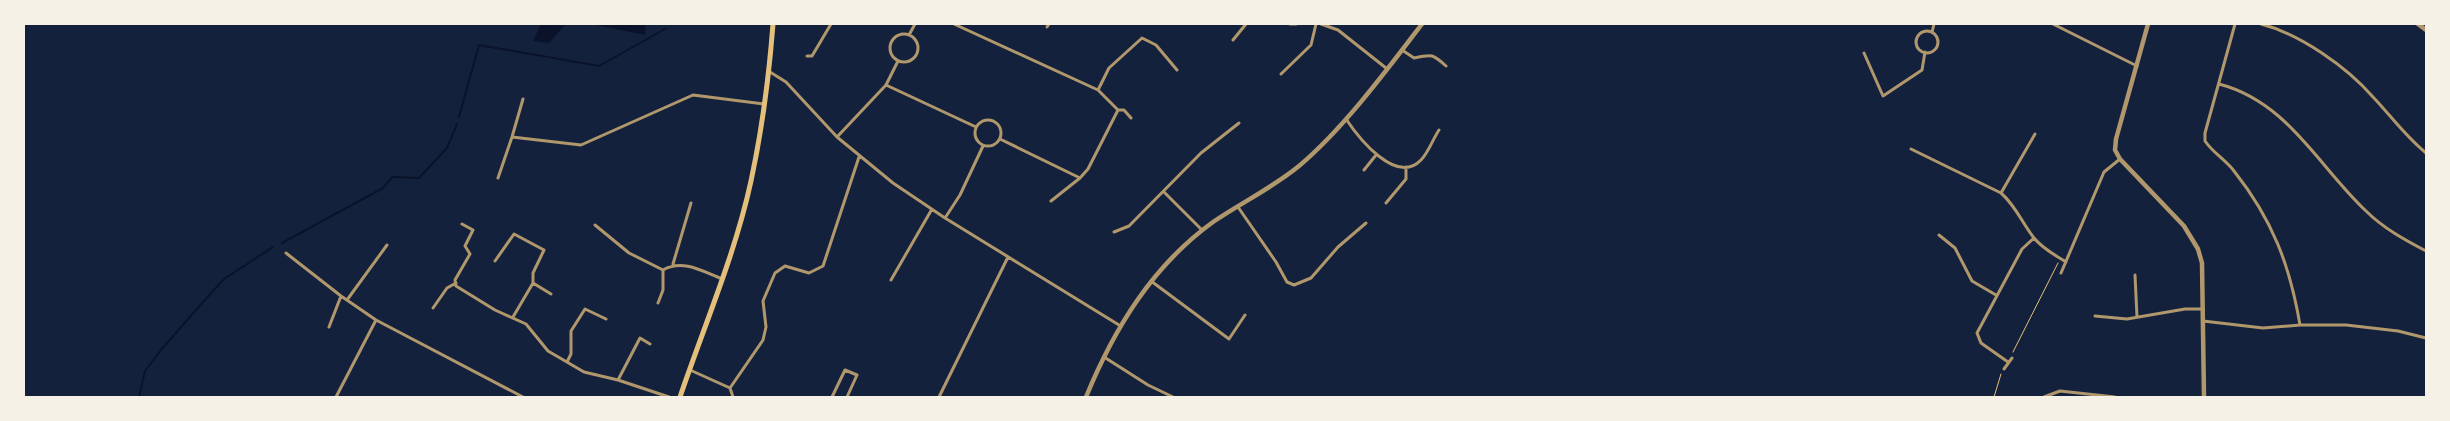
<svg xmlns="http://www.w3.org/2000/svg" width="2450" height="421" font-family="Ubuntu,sans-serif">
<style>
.water{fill:#0b132b}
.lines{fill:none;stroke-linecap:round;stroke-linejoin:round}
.stream{stroke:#0b132b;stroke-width:2}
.path{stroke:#e5c07b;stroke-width:1}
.minor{stroke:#b1986c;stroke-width:3}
.tertiary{stroke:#b1986c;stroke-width:4.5}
.primary{stroke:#e5c07b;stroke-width:5}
</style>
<rect width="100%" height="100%" fill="#14213d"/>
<path class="water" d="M541,24H566L549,43L533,41Z
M591,24H646L645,35L595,25Z"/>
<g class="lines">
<path class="stream" d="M459,117L479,45L599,66L665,29
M282,243L383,188L392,177L419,178L447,148L457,124
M139,397L145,371L161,350L195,311L224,279L273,247"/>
<path class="path" d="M2013,352L2058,263
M1994,397L2001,374"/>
<path class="minor" d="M954,24L1098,90L1118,110
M1290,24H1296
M1321,24L1338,30L1386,68
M2053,24L2137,66
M2235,24L2205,133V141C2213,153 2226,160 2234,171C2272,219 2290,265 2300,325
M2261,24C2300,34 2347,67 2373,97C2391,116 2406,137 2426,153
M1047,27L1049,24
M1916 42a11 11 0 1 1 22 0a11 11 0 1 1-22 0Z
M1932,32L1934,24
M890 48a14 14 0 1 1 28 0a14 14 0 1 1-28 0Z
M909,35L915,24
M1233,40L1246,24
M1402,50L1414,58C1432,54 1433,54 1446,66
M1864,53L1883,96L1922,70L1925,52
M807,56H812L831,24
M770,72L786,82L837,137L893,183L945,218L1119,325
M1281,74L1311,45L1316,24
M2219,84C2288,102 2318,166 2366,211C2383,228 2405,240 2426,251
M886,85L976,127
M1098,90L1109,68L1142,38L1156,45L1177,70
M1118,110H1124L1131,118
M1346,119C1358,137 1396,186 1421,160C1428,153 1433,139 1439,130
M975 133a13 13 0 1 1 26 0a13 13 0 1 1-26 0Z
M512,137L523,99
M837,137L886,85L898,61
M1000,139L1080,178
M1911,149L2001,193C2016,206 2022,223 2034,238C2043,249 2055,255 2066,262
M1364,170L1376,155
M498,178L512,137L581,145L693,95L764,104
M1164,192L1202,230
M2001,193L2035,134
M1051,201L1080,178L1088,169L1118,110
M1386,203L1406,179V167
M1238,207L1276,262L1287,282L1294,285L1311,278L1338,247L1366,223
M945,218L960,195L983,146
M462,224L473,230L465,246L470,254L455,280L456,286L495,310L526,324L548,351L584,372L618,380L669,397
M595,225L629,253L663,270C683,259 702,271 722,279
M1114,232L1129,226L1201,153L1239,123
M1939,235L1955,248L1972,281L1996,295
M286,253L341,296L376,320L523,397
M495,261L514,234L544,250L533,273V283L513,317
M673,264L691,203
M2061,273L2104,172L2120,159
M2135,275L2137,317
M891,280L932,209
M1151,281L1229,339L1245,315
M533,283L551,294
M347,300L387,245
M658,303L663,290V270
M433,308L447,288L456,283
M2095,316L2127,319L2185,309H2203
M2203,321L2263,328L2300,325H2346L2398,331L2426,338
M329,327L341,296
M1104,357L1148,385L1173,397
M567,362L571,354V331L585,309L606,319
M2008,362L1981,343L1977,333L2022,249L2034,238
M2004,369L2012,358
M690,370L730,388L763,340L766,327L763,301L775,273L785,266L809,273L823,266L859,157
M618,380L640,338L650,344
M730,388L733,397
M336,397L376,320
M832,397L845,370L857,375L847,397
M939,397L1008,257
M2044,397L2060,391L2115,397"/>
<path class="tertiary" d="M2148,24L2116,139L2115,150L2120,159L2184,226L2198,249L2202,263L2204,397
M2418,24L2426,30
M1086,397C1114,329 1152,266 1213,222C1241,203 1272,188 1299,166C1343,129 1387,70 1422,24"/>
<path class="primary" d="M680,397C704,326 735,255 751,181C762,130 769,76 773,24"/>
</g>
<rect width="2450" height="421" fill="none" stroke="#f6f1e7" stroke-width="50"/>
</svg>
